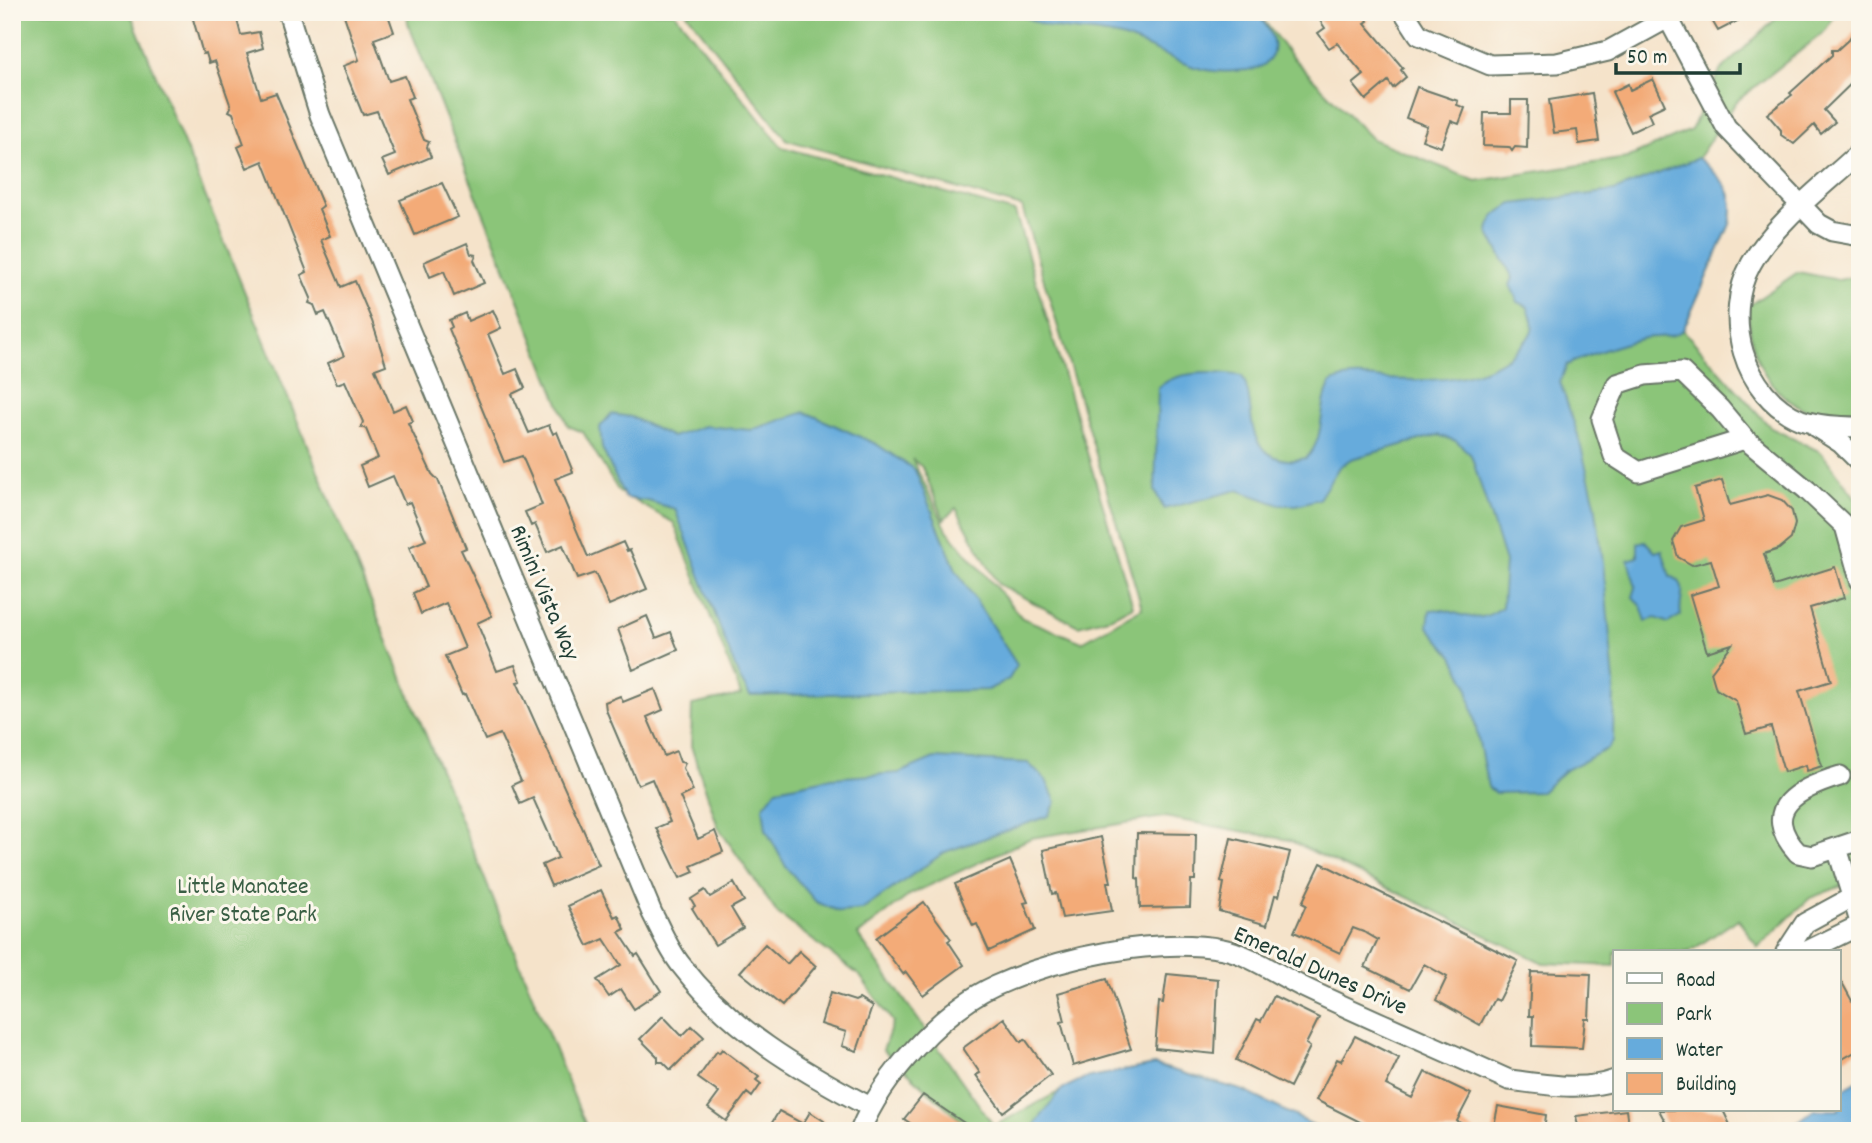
<svg xmlns="http://www.w3.org/2000/svg" width="1872" height="1143" font-family="Dekko,sans-serif">
<style>
.green{fill:#8bc579;stroke:#558156;stroke-width:2}
.water{fill:#66abdc;stroke:#427488;stroke-width:2}
.building{fill:#f3ab78}
.lines{fill:none;stroke-linecap:round;stroke-linejoin:round}
.minor-casing{stroke:#6a7768;stroke-width:23}
.minor{stroke:#fff;stroke-width:19}
.labels{text-anchor:middle;stroke-width:6;stroke-linejoin:round;paint-order:stroke}
.street-label{font-size:24px;fill:#1f3d34;stroke:#fbf7ec}
.park-label{font-size:24px;fill:#3a5f45;stroke:#fbf7ec}
</style>
<rect width="100%" height="100%" fill="#fbf7ec"/>
<filter id="ink" filterUnits="userSpaceOnUse"><feTurbulence type="fractalNoise" baseFrequency=".0143" numOctaves="2"/><feDisplacementMap in="SourceGraphic" scale="14" xChannelSelector="R" yChannelSelector="G"/><feConvolveMatrix kernelMatrix="1 2 1 2 8 2 1 2 1" color-interpolation-filters="sRGB"/></filter>
<filter id="wash" filterUnits="userSpaceOnUse"><feTurbulence type="fractalNoise" baseFrequency=".00686" numOctaves="4" result="noise"/><feDisplacementMap in="SourceGraphic" scale="28" xChannelSelector="R" yChannelSelector="G"/><feGaussianBlur stdDeviation="1.57" result="paint"/><feColorMatrix in="noise" values="0 0 0 0 0 0 0 0 0 0 0 0 0 0 0 0 0 1.4 0 .05"/><feComposite in="paint" operator="in"/></filter>
<g filter="url(#wash)">
<rect width="100%" height="100%" fill="#f5e3ca"/>
<path class="green" d="M12,12H130L588,1131H12Z
M407,12H674L782,147L1015,212L1133,606L1112,617L1078,626L998,584L956,508L944,519L922,467L912,459L947,530L1022,618L1082,642L1142,608L1022,207L787,140L686,12H1257L1291,56L1372,139L1476,181L1627,158L1691,130L1720,71L1783,12H1837L1824,32L1737,101L1698,158C1720,179 1738,190 1730,224L1683,330L1771,428L1821,452L1860,504V879L1810,898L1758,947L1738,919L1689,952H1615V966L1543,963L1289,840L1164,817L1031,838L911,894L858,935L994,1126L1085,1078L1155,1065L1244,1091L1325,1131H973L883,1050L893,1022L860,976L777,913L718,827L691,746L692,705L741,695L674,523L619,492L583,432L568,426L408,23Z
M1798,272L1839,280L1860,275V418C1787,422 1749,376 1748,306Z"/>
<path class="water" d="M1017,12H1257C1267,26 1284,49 1265,64C1256,71 1245,70 1235,71C1191,76 1163,50 1124,38C1085,26 1054,37 1017,12Z
M1698,158C1721,177 1738,192 1730,224L1683,330C1670,340 1655,335 1640,339C1615,346 1590,354 1567,365L1560,382L1578,435L1595,503L1603,562L1614,682L1613,741L1607,749L1564,771L1541,792L1495,793L1488,787L1467,684L1453,656L1428,627L1430,610C1458,606 1471,631 1502,607L1505,562L1471,455L1456,441L1438,435L1351,459L1339,467L1319,499L1297,505H1280L1238,490L1164,509L1155,491L1158,388C1178,369 1216,372 1242,376C1257,403 1242,439 1273,456C1283,461 1295,461 1306,458C1327,439 1317,405 1332,382C1350,374 1367,377 1386,379C1432,382 1483,382 1519,348C1535,333 1536,325 1527,306L1518,302L1510,285L1513,278L1488,232C1489,217 1501,210 1513,204L1614,191Z
M805,412L876,444L915,470L956,570L1017,665L1009,679L988,690L750,696L738,675L675,509L648,501L625,498L602,448L600,427L611,414L631,417L672,437L704,426L751,430Z
M1645,541L1655,552L1662,550L1670,576C1692,584 1677,600 1681,615L1668,623L1656,618L1646,621L1641,606L1633,597L1636,587L1628,560L1638,557V543Z
M934,758L1028,763L1046,780L1056,802L1049,816L945,852L862,910L840,912L816,902L786,867L766,830L763,807L777,789L831,778L899,773Z
M1155,1065L1244,1091L1325,1131H1030L1062,1089L1085,1078Z
M1860,1080V1131H1785L1814,1110H1839V1092Z"/>
<g id="blocks">
<path class="building" d="M191,12H235L241,35L259,32L263,48L247,53L261,98L276,93L323,206L319,209L330,236L321,240L341,287L355,281L372,321L386,365L375,369L393,411L406,405L413,421L408,423L432,474L438,480L466,548L461,550L492,616L477,623L497,671L515,665L521,681L517,682L599,865L551,886L542,865L558,858L549,834L533,798L520,804L512,785L521,781L500,734L485,740L465,694L462,695L445,656L465,648L446,603L421,614L413,593L426,587L409,547L426,540L410,502L405,504L393,476L368,487L360,466L378,458L366,429L361,427L363,422L345,381L337,384L328,363L344,356L325,312L318,315L314,305L309,303L311,298L301,275L307,272L263,161L247,168L238,147L244,144L233,113L229,111L231,107L215,61L209,63L206,53L203,54Z
M343,12H387L394,32L374,39L389,81L405,76L413,97L407,99L424,140L429,142L427,147L431,157L389,175L382,160L395,155L377,111L363,115L343,66L359,60Z
M1314,12H1363L1368,21L1365,23L1403,68L1401,70L1406,77L1393,88L1388,81L1366,100L1353,84L1364,75L1337,43L1329,48L1318,33L1325,28Z
M1719,12H1755L1718,31L1710,17Z
M1860,22V75L1824,110L1835,122L1821,134L1814,125L1794,144L1781,135V130L1767,114L1792,95L1790,93L1832,55V50H1837L1849,39Z
M1653,79L1665,105L1648,113L1652,122L1631,132L1612,92L1628,84L1630,90Z
M1417,87L1458,101L1457,105L1465,108L1459,124L1451,121L1441,147L1422,140L1427,126L1406,118Z
M1592,93L1599,141L1579,144L1577,130L1554,133L1549,100Z
M1511,100H1528L1527,148L1515,147L1512,151L1509,147L1483,146L1484,113H1511Z
M442,183L458,217L415,235L400,200Z
M467,243L471,254L476,255L474,260L484,283L454,296L444,271L430,277L424,262Z
M493,310L501,328L488,334L505,374L517,369L525,388L512,394L529,433L549,425L553,434L557,432L573,472L555,479L588,557L623,542L627,551L630,550L647,589L609,605L595,573L577,579L563,545L547,552L535,524L531,526L525,512L542,505L532,479L522,456L504,462L449,329L452,327L449,320L465,313L468,321Z
M1722,480L1730,505L1768,495L1782,500L1792,511L1795,524L1791,539L1779,549L1764,554L1774,586L1835,567L1844,598L1810,608L1831,681L1799,691L1822,766L1807,771L1806,765L1784,772L1771,727L1746,734L1736,701L1716,689L1711,672L1732,644L1707,652L1690,595L1719,586L1711,560L1692,565L1678,557L1673,541L1681,527L1704,520L1695,488Z
M647,616L656,638L671,632L678,650L633,670L618,629Z
M655,689L663,710L647,717L664,756L676,751L680,762L685,763L683,768L693,791L680,797L698,839L715,831L723,852L691,866L694,872L680,878L656,828L670,822L652,779L638,785L606,710L605,702L620,696L623,702Z
M1137,833L1196,834L1195,880H1191L1190,907L1140,908L1139,879L1136,878Z
M1101,837L1111,882H1107L1112,911L1062,918L1056,893L1052,894L1043,850Z
M1231,838L1290,852L1279,896L1275,895L1267,925L1219,911L1224,883L1221,882Z
M1010,860L1028,902L1024,903L1035,930L989,951L977,924L973,926L955,884Z
M1321,863L1518,961L1498,1001L1494,999L1480,1025L1436,1000L1447,977L1424,964L1410,989L1365,967L1378,940L1366,933L1353,928L1340,953L1294,932L1306,905L1302,903Z
M734,883L744,901L731,908L743,928L715,945L692,908L695,906L691,899L705,890L710,897Z
M601,890L614,917L618,915L625,929L619,932L635,956L638,954L661,991L634,1009L621,989L609,997L597,980L621,965L604,939L588,946L568,906Z
M924,902L951,939L948,941L964,965L923,995L906,972L903,974L876,938Z
M765,944L787,964L799,951L816,966L782,1006L740,972Z
M1531,972L1591,974L1589,1019H1585L1582,1048L1532,1046L1533,1016H1529Z
M1167,974L1218,979L1215,1054L1155,1048L1159,1002L1163,1003Z
M1839,977L1852,1001L1860,997V1049L1839,1061Z
M1107,979L1131,1049L1073,1066L1061,1022L1065,1021L1058,993Z
M830,993L855,1001L859,999L872,1007L857,1051L842,1046L846,1032L821,1024Z
M1274,996L1319,1018L1306,1044L1310,1047L1290,1087L1236,1060L1257,1019L1261,1021Z
M663,1016L682,1036L692,1026L704,1037L671,1070L663,1062H658V1057L640,1039Z
M1004,1018L1021,1042L1025,1039L1051,1075L1003,1112L976,1075L980,1073L963,1048Z
M1355,1036L1399,1058L1386,1085L1412,1098L1425,1072L1471,1094L1457,1121L1475,1131H1378L1316,1100L1337,1059L1341,1061Z
M722,1049L759,1077L756,1080L761,1084L752,1097L747,1093L726,1121L708,1108L719,1093L698,1078L717,1051L719,1053Z
M923,1095L976,1131H922L904,1119Z
M1498,1106L1546,1115L1544,1131H1493Z
M1626,1110L1629,1131H1579L1576,1116Z
M1659,1110H1723L1733,1131H1670Z
M779,1111L803,1124L810,1112L824,1121L818,1131H767Z"/>
</g>
</g>
<g filter="url(#ink)">
<use href="#blocks" fill-opacity="0" stroke="#6a7768" stroke-width="2"/>
<g class="lines">
<g class="minor-casing">
<path id="minor" d="M288,12L320,115L652,913C661,930 669,950 681,965C731,1030 798,1069 870,1107
M1404,12L1419,35L1490,65L1557,63L1608,51L1668,18
M1665,12L1726,127L1819,224L1832,231L1860,236
M1860,152C1826,184 1774,223 1751,264C1722,316 1743,396 1801,420C1819,426 1841,427 1860,427
M1816,427L1841,443L1860,462
M1745,439L1639,472L1614,456L1602,419L1617,384L1645,375L1682,372L1720,409L1745,439L1807,490L1845,526L1860,580
M1840,776C1800,788 1757,808 1798,853L1812,856L1860,840
M1837,848L1860,922
M1786,952L1805,923L1860,893
M1805,952L1860,925
M860,1131C882,1077 942,1010 995,986C1060,957 1154,937 1223,949C1247,953 1282,977 1305,988C1372,1020 1441,1049 1509,1080C1543,1084 1582,1092 1615,1080"/>
</g>
<use href="#minor" class="minor"/>
</g>
</g>
<g class="labels">
<g class="street-label">
<text transform="translate(546 592) rotate(67)" y="8">Rimini Vista Way</text>
<text transform="translate(1321 969) rotate(24)" y="8">Emerald Dunes Drive</text>
</g>
<g class="park-label">
<text x="243" y="893">Little Manatee<tspan x="243" dy="28">River State Park</tspan></text>
</g>
</g>
<rect width="1872" height="1143" fill="none" stroke="#fbf7ec" stroke-width="42"/>
<rect x="1613" y="950" width="228" height="161" fill="#fbf7ec" stroke="#a3ada2" stroke-width="2"/>
<rect x="1627" y="973" width="35" height="10" fill="#ffffff" stroke="#a3ada2" stroke-width="2"/>
<text x="1676" y="986" font-size="21" fill="#1f3d34">Road</text>
<rect x="1627" y="1003" width="35" height="21" fill="#8bc579" stroke="#a3ada2" stroke-width="2"/>
<text x="1676" y="1020" font-size="21" fill="#1f3d34">Park</text>
<rect x="1627" y="1038" width="35" height="21" fill="#66abdc" stroke="#a3ada2" stroke-width="2"/>
<text x="1676" y="1056" font-size="21" fill="#1f3d34">Water</text>
<rect x="1627" y="1073" width="35" height="21" fill="#f3ab78" stroke="#a3ada2" stroke-width="2"/>
<text x="1676" y="1090" font-size="21" fill="#1f3d34">Building</text>
<path d="M1616 63v10h124v-10" fill="none" stroke="#1f3d34" stroke-width="3.5"/>
<text x="1627" y="63" font-size="21" fill="#1f3d34" stroke="#fbf7ec" stroke-width="5" paint-order="stroke">50 m</text>
</svg>
